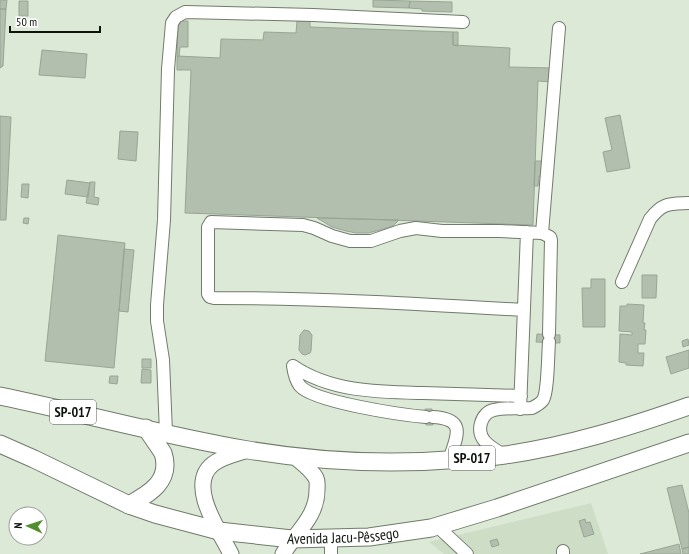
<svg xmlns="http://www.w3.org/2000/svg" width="689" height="554" font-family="'PT Sans Narrow',sans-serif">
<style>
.built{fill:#cedec6}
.building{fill:#b3bfae;stroke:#99a594}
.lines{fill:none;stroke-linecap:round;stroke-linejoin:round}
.minor-casing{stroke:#707b6b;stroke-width:14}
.major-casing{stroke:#707b6b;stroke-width:17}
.highway-casing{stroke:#707b6b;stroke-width:19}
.minor{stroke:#fff;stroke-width:12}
.major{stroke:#fff;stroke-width:15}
.highway{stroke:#fff;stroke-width:17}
.labels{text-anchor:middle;stroke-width:3.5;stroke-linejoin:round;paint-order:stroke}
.shield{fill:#fff;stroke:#565955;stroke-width:1}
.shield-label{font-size:14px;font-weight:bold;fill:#0e120c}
.street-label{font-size:15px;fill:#0e120c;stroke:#fff}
</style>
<rect width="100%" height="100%" fill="#dde9d7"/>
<path class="built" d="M591,503L608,554H444L429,542Z"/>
<path class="building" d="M0,0H7L6,9H0Z
M373,0L410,1L409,8L373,7Z
M19,1H28V16H19Z
M410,1L452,2V12L422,11V9L409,8Z
M0,9H6L3,66L0,68Z
M178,21H188V47H180L179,57L177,56Z
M297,21H310V27L453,32V45L510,48L509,67L552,68V82L538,81L533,225L185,213L191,70H177V56L220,58L221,39L263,40L264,32L296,33Z
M453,32H458V46L453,45Z
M42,50L87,54L85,78L39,75Z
M620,115L630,168L607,172L603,152L612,150L605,118Z
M0,116L11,117L6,220H0Z
M120,131L138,132L136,161L118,159Z
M535,161H543L542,176H539L538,186H534Z
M67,180L90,183L88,197L65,194Z
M90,182H95L94,197L99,198L98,205L86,203Z
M22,184H29L28,198L21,197Z
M24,218H29L28,224L23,223Z
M317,218L399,220L393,226L380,230L368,233H356L346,231L332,227Z
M58,235L125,243L114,368L45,361Z
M124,249L134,250L128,312L119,311Z
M642,275H657L656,298H642Z
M591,279H605V327H583L582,288H591Z
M627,304L644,305L643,323H645L644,330H646L645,344H638V353H644L643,366L626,365V363L619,362L620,334L632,335V332L619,331L620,306H627Z
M304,330L309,331L312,335L311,351L310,353L305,355L302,354L299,350L300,335Z
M537,334L560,335V343L536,342Z
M688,339L689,345L683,347L682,341Z
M689,350V368L671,374L666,357Z
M142,359H151V368H142Z
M142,369L151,370V383H141Z
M110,376H118L117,384L109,383Z
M425,409H432L433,425H426Z
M682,485L689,513V547L682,549L667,488Z
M585,519L586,523L590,522L594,534L584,537L579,521Z
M497,539L499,545L492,547L490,541Z
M679,544L681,554H640Z
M689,547V554H683L682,549Z"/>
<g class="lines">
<g class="minor-casing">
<path id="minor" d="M542,233L559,28
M622,282L650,219C663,202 670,204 689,203
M524,310C421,304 317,298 214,298L210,297L208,294V227L211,222L303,225L314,228L332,236L350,241H371L400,231L416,228L442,231H500L542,233L550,237L551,240L549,334
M293,366C331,392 379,392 423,393C456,394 488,395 521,396
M293,366C294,373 296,381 300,386C314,402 402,415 426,417
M520,409L527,232
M433,417C467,419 457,436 449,460
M166,433L163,360L157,321V305L164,220L168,69L172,23L176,17L185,12L313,15L463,22
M504,455C492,448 476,440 481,423C483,416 488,411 494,410C506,407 520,409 532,408C536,406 540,404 543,400C548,392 548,354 549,342
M437,526L467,554
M331,539V554
M563,551V554"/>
</g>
<g class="major-casing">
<path id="major" d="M231,554C220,532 186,485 213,464C223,456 236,454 248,450
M283,554C296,532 317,517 317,490C317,486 318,482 316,478C311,469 302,463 294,456"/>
</g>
<g class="highway-casing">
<g id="highway">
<path d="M0,396C83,413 165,436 248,450C319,462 392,465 463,459C477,458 491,457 505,455C568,446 629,427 689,406"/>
<path id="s1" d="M0,444L34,459L129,505L155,514L219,531L292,539L369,537L431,528L497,508L689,443"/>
<path d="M129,505C149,494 172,481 163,453L146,428"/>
</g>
</g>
<use href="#minor" class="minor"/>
<use href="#major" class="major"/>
<use href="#highway" class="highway"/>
</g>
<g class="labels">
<g class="shield">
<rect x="50" y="400" width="46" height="24" rx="3"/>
<rect x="449" y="446" width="46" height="24" rx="3"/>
</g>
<g class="shield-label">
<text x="73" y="417">SP-017</text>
<text x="472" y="463">SP-017</text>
</g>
<g class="street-label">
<text dy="5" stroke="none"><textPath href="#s1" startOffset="361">Avenida Jacu-Pêssego</textPath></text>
</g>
</g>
<g transform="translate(28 526) rotate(273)"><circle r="19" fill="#ffffff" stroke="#9fa09e"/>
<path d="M0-3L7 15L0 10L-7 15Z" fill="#528e2e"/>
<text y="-6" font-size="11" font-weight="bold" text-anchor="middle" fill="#0e120c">N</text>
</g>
<path d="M10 26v6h90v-6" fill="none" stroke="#0e120c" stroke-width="2"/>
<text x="16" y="26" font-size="12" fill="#0e120c" stroke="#ffffff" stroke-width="3" paint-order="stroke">50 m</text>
</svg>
